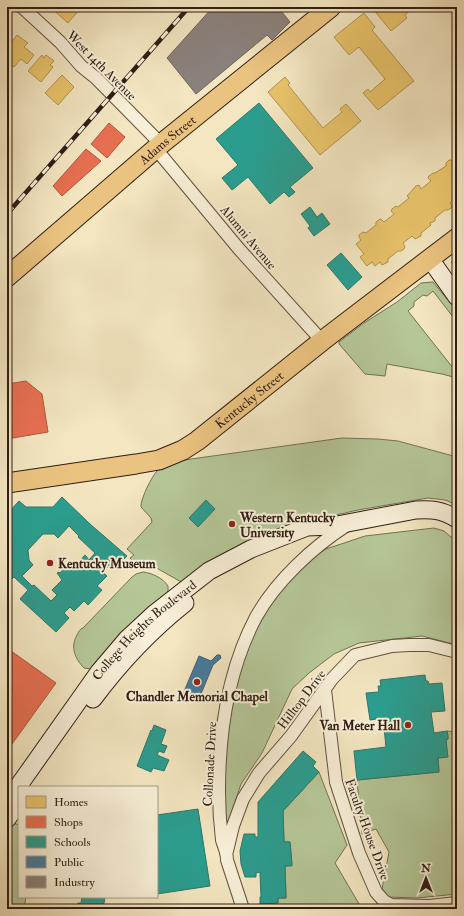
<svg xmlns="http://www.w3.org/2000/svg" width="464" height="916" font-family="'IM FELL Double Pica',serif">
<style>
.green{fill:#b5c697;stroke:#727256}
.homes{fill:#e9c46a;stroke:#b29250}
.shops{fill:#e76f51;stroke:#b0573f}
.schools{fill:#2a9d8f;stroke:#2c776a;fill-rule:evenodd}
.public{fill:#457b9d;stroke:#3f5f74}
.industry{fill:#8a817c;stroke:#6f635d}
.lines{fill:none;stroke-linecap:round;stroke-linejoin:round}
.street-casing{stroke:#61503f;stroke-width:14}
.secondary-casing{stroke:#301e14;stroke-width:19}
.primary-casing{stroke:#301e14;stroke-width:21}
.street{stroke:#f7efd7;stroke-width:12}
.secondary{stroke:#f7efd7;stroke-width:17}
.primary{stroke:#eac380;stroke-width:19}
.rail-casing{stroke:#301e14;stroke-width:4.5}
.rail{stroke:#f7efd7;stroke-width:3;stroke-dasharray:9;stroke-linecap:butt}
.poi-dot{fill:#8f2418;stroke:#f7efd7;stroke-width:1.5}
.labels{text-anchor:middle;stroke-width:4;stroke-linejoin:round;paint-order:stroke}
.street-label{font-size:13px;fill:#301e14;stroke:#f7efd7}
.poi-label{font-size:13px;font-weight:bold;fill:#301e14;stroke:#f7efd7;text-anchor:start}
</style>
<rect width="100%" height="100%" fill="#f3e6c1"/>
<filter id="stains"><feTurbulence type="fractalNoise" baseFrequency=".005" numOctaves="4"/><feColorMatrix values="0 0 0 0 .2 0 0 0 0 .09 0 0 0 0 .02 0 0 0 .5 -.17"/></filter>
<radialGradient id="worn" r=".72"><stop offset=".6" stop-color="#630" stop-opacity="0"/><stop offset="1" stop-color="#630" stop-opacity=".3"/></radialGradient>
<path class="green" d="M433,282L457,311V322L433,291L427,296L423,295L414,302V306L408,311L453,368L457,364V378L442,374L387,364L385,376L365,374L339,344V342L364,323L397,302L421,283Z
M342,438L378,439L398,441L457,457V505L445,500L428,498L358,510L310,521L183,583L153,566L146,565L137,566L130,558L134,555L127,549L152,522L151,518L141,507C140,500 152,476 157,471C163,464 176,463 184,460Z
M434,528L444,531L457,542V645L422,636L359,643L334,654L309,673L292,689L262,753L241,784L231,814L225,840L222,790L226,732L243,657L261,615L290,574L326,549L365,536Z
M143,572C152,573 163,578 168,586V592L90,669L84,668C75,659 70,647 77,635C79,631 80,629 83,628L132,577L136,574Z
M447,731L457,732V894L417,898L388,897L382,889L389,852L376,829L362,834L357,780L439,772L438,758L447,757L446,740L448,739Z
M319,772L347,845L335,863L362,909H257L260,904L278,903V898H286L285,866L292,865L290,842H284L283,811Z
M13,823L19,825V897H26L24,909H7V826Z"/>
<path class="homes" d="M50,7H77L80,9L68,23Z
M375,7H414L405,15L407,18L391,31L373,9Z
M364,13L375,27L372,30L414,81L378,110L363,93L368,89L370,92L385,79L359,47L349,55L334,37Z
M17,35L28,43L24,47L34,55L27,64L21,59L14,67L10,64L7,68V48Z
M42,55L44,58L46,55L54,61L50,65L53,67L41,82L28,71Z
M62,75L74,87L58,105L45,93Z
M285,77L290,83L288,85L323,128L342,112L340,109L346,104L361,121L320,155L268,92Z
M449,160H451L454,163L457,160V201H456L454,199L450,203L452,206L451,208L448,210H445L435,218V221L430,223L431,225L421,233V236L415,239L412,236L403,243L405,247L404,249L401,251H398L388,259V262L382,265L380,262L375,266L372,262L367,266L360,257L364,254L356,244L361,240L359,237V235L363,232L366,233L376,225V222L380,219H381L384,222L394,214L391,211L392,209L396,206L398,207L409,198L407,196L416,186L419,185L421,189L431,181L428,178L429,176L433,173H435L446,166V163Z
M457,254V269L451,262L457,257L455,255Z"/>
<path class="shops" d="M109,123L125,137L107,158L91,144Z
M86,149L101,161L62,196L53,186Z
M26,381L42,394L48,432L7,439V384Z
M7,648L56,683L7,751V696L13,688L7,683Z"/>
<path class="schools" d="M259,103L313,168L290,187L295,192L289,197L284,192L270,204L248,177L232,190L222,178L238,165L216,139Z
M310,207L317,217L322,213L330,224L314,236L308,228L310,226L301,214Z
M341,253L362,277L348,290L327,265Z
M62,497L90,524L127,556L113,570L109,566L103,572L107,576L97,586L102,590L88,605L84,601L74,611L70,607L64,613L69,618L56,632L20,599L28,590L14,577L7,584V514L19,501L26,507H53ZM69,526L79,536L78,537L95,553L89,560L85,555L75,566L68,561L67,563L68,564L60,573L59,572L57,573L62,580L52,590L57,595L51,601L34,585L32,586L22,576L33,565L29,560L28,550L43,534H54L58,538Z
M206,500L215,509L198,527L189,518Z
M425,675L426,681H428L429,684L442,683L445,711L431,712L434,733L447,731L448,735V739L446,740L448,757L438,758L439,772L357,780L354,751L386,747L383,718L370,720L366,693L379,692L378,686H381L380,680Z
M154,725L166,730L161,744L167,746L164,753L159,751L157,755L169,760L164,771L153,768L151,772L137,766L151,730L152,731Z
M303,751L316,762L313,766L319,772L283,811L284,842H290L292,866H285L286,898H278V903L260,904V897H261L260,872L256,873V877H245L241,864L240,851L244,834H255V837H258V802Z
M198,809L210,886L157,894V815Z
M82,897H105L103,909H104H71L72,905L77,906L78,903H81Z"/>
<path class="public" d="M217,655H220L221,658L213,665L198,701L183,694L199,656L211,661Z"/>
<path class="industry" d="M213,7H278L290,22L272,40L267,35L196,94L167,58Z"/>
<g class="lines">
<g class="street-casing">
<path id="street" d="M22,7L60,42L81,66L96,78L161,144
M156,149L239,249L322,341
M325,690L336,782L359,853L376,892L384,901L391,905L429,906L457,903
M227,851L233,826L243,799L259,773L291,736L332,679L355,655L392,646L409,645H429L457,652
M243,909L227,860C227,852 224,847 222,840C220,824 219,807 219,791C219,732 228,670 256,617C276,581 313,547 347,525"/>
</g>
<g class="secondary-casing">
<g id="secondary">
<path d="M430,259L457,297"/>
<path d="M93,699C119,664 151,630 185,603"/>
<path id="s1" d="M7,802L99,672L127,639L154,614L209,571L251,549L307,527L332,526L416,510C433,509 442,510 457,519"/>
<path d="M7,819L19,802"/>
</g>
</g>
<g class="primary-casing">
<g id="primary">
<path id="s2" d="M7,277L161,144L331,7"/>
<path id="s3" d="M7,483L136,464L159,460L183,450L197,441L322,341L457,238"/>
</g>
</g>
<use href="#street" class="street"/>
<use href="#secondary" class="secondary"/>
<use href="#primary" class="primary"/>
<g class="rail-casing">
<path id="rail" d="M7,214L189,7"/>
</g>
<use href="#rail" class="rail"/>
</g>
<g class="poi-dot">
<circle cx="232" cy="524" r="4"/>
<circle cx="50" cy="563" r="4"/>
<circle cx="197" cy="682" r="4"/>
<circle cx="408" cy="725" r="4"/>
</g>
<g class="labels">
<g class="street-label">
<text transform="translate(102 65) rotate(45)" y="5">West 14th Avenue</text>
<text dy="5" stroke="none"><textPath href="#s2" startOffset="211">Adams Street</textPath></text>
<text transform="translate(249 237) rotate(50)" y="5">Alumni Avenue</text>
<text dy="5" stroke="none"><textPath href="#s3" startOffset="263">Kentucky Street</textPath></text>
<text dy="5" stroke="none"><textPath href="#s1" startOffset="221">College Heights Boulevard</textPath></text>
<text transform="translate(301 699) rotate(-53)" y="5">Hilltop Drive</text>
<text transform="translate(209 764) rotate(-87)" y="5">Collonade Drive</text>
<text transform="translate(368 829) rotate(70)" y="5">Faculty House Drive</text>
</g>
<g class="poi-label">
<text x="240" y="522">Western Kentucky<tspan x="240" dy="15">University</tspan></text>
<text x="58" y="568">Kentucky Museum</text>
<text x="197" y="701" text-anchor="middle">Chandler Memorial Chapel</text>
<text x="400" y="730" text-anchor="end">Van Meter Hall</text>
</g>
</g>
<rect width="464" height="916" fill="none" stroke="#f3e6c1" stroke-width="24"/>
<rect x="8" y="8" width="448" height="900" fill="none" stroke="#301e14" stroke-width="2"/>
<rect x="12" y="12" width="440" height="892" fill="none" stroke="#301e14"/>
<rect x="18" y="786" width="140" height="112" fill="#f7efd7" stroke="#a79b89"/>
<rect x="26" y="796" width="20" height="12" fill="#e9c46a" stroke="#a79b89"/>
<text x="54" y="806" font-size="12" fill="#301e14">Homes</text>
<rect x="26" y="816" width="20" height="12" fill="#e76f51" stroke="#a79b89"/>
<text x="54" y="826" font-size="12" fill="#301e14">Shops</text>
<rect x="26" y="836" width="20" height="12" fill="#2a9d8f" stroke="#a79b89"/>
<text x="54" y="846" font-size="12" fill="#301e14">Schools</text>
<rect x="26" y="856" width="20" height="12" fill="#457b9d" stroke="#a79b89"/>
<text x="54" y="866" font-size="12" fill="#301e14">Public</text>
<rect x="26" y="876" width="20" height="12" fill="#8a817c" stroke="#a79b89"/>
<text x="54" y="886" font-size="12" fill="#301e14">Industry</text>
<g transform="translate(426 878)" stroke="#f7efd7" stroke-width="3" paint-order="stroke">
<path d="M0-3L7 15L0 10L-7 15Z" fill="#301e14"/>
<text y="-6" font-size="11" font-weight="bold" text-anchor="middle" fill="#301e14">N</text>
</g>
<rect width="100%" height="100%" filter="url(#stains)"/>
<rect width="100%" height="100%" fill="url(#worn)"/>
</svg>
